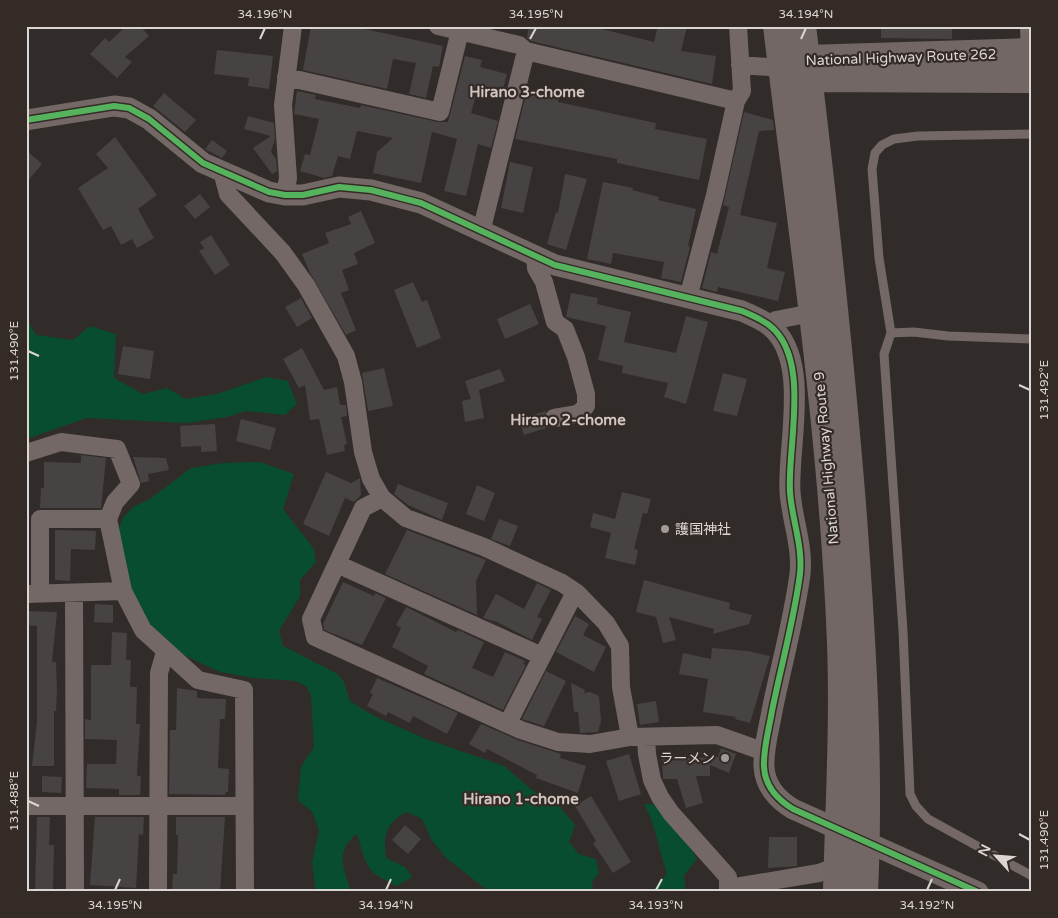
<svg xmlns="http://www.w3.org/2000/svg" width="1058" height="918" font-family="'Varela Round','Noto Sans JP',sans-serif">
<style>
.green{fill:#084d30}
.building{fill:#474342}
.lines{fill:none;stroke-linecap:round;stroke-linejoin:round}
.service{stroke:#736866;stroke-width:9}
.minor{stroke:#736866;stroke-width:18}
.tertiary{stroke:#736866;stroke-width:21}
.trunk{stroke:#726765;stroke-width:28}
.cycleway-casing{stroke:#342b27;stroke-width:9}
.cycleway{stroke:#56b35d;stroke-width:6}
.ticks{fill:none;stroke:#dbd5d3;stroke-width:2}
.poi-dot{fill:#a09a98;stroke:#342b27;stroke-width:2}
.labels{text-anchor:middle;stroke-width:4.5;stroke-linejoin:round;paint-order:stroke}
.street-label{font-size:14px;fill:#dbd5d3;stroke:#342b27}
.poi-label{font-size:14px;fill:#dbd5d3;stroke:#342b27;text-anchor:start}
.neighbourhood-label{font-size:15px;font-weight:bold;fill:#d2c6c1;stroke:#342b27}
.neatline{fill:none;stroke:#dbd5d3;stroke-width:2}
.ticks-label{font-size:12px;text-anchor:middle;fill:#dbd5d3}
</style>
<rect width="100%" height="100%" fill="#312c2a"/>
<path class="green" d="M26,317L36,335L73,340L90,326L116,334L114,378L143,394L167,388L186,399L217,394L266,377L288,381L297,404L285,415L246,411L227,417L186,423L87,418L26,439Z
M260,462L294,474L283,509L314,549L316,562L300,580V596L279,631L283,646L336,673L343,680L350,701L374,716L426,739L504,766L531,789L560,807L575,825L569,842L579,854L596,859L599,873L592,882L593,892H490L446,858L431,839L422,819L406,812C386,824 383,835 386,858L405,867L412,877L397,886C364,871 367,866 357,834C334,852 344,868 351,892H316L312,863L319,830L312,812L298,800L301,767L314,747L311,696L307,687L296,681L254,678L220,672L184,655L148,622L130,588L119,529L122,519L133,507L150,499L191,468L223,463Z
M644,804H653L676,826L697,859L684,876L686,892H651L667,874C659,850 656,826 644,804Z"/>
<path class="building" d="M126,26H140L149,36L125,57L132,62L117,78L90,54L105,38L109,42Z
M311,26H351L443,46L439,67L433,66L426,98L409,94L416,63L393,59L387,89L303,70Z
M529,26H590L654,42L658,26H687L681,51L716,56L712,84L531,41L527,38Z
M881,26H946V28L952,29V39L881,38Z
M217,50L273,56L269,89L248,86L249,78L214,74Z
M465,56L482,60L480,67L507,74L501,97L477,91L471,113L498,121L491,148L478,144L466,196L444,191L457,139L432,132L421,183L373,173L377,152L393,138L357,131L350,159L338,156L332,176L324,178L300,171L305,154L310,155L319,119L294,114L297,91L316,95L315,99L360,108L361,105L438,122H448Z
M527,90L559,97L558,102L656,123L655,129L707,139L699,180L617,163V159L515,139Z
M164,93L196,120L185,132L153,106Z
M744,112L773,120L774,130L759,131L740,215L777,223L767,268L785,272L778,301L718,287L717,292L702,288L711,252L717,254L729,207L723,205Z
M248,116L274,123L275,139L271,152L276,159L277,171L272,174L253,148L271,136L244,129Z
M115,137L157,195L138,209L154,238L137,248L132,239L121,245L111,226L103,230L78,188L108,168L96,154Z
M212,140L227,151L222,158L205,149Z
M26,150L42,164L26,183Z
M510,162L533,167L523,213L501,208Z
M565,174L587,179L566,250L547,244L556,212L558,213Z
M603,182L633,188L632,190L659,197L658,200L696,209L688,246L690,247L681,282L661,278L664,262L613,253L611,264L587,259Z
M200,194L210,207L195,219L184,206Z
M361,211L375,243L354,253L358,264L342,270L349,290L341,293L356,330L346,335L310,273L302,254L329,243L325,233L351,224L348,217Z
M211,235L230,265L215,275L199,251L204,248L200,242Z
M413,282L422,302L427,300L441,338L417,348L394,290Z
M571,293L598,298L597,304L631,312L624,342L676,353L686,316L708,322L686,404L664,397L668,383L622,373L623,366L598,360L606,326L566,317Z
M301,298L312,318L297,327L285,307Z
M530,304L539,324L505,339L497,319Z
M123,346L154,351L150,379L118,374Z
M302,348L324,390L337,387L340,405H346L347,416L341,417L347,444L344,445L345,451L327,455L319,419L310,420L305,385L299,388L283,359Z
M384,368L393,406L368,411L362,373Z
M500,369L505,381L479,390L484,418L465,422L462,401L471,399L465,381Z
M723,373L747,379L737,416L713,411Z
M546,411L544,420L549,427L524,435L519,419Z
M241,419L276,428L270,450L236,441Z
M215,424L217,451L201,452V446L181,447L180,426Z
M81,455L106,458L101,508H40L41,488H44V462L81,463Z
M133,457L166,458L169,470L148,474L149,481L141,483Z
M326,472L351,483L360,478L361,495L354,502L345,498L329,536L303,524Z
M398,484L448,503L442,520L408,505L394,494Z
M477,485L495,493L484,521L466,514Z
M622,492L651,499L647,514L643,513L634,549L638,550L635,565L605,558L611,533L590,527L593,513L615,519Z
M499,519L518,526L510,546L491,539Z
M55,530L96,531L95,550L71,549L70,581L55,580Z
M407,530L486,560L476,581L477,615L385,574Z
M644,580L730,603L729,609L752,615L749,624L713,634L714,629L669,617L676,640L663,643L656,617L636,612Z
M343,582L374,596L375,593L386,598L362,645L324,630L323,624Z
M537,583L551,590L537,617L542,619L532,640L497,622L483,618L496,594L524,609Z
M95,604L113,605V623L94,622Z
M406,607L456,632L458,630L484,642L472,668L493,677L505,652L525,661L523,664L526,665L503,710L424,674L428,666L392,647L401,628L396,625Z
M26,611L57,612L52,662H56L57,691L56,711H54V766H32L37,722V626L26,625Z
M575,616L589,624L583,635L606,647L594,672L556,652Z
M112,632L127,633L126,660H131L130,687H137L136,724H140L137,776H141L140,795H119V789L86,788L87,764H116L117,740L85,739V719L91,720V665H111Z
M712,648L748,651L770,656L750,723L735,719L736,717L703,712L708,679L679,674L683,653L711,659Z
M546,671L566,681L544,726L522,719Z
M377,678L458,713L447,734L413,716L410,723L388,712L386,716L367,706L373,694L370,693Z
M571,683L585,690L584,693L590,692L599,696L601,721L598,732L580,733L578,712H574Z
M177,688L197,691V698L226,699L225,719H220L218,768L229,769L228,792H226L225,795L169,794L170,730H176Z
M656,701L659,722L640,725L637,704Z
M481,724L518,740L561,754L560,758L586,766L578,793L536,778L537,775L487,749L485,753L469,744Z
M721,748L736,754L729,773L710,765V776H696L703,803L686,808L677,779H663L662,759L718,757Z
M629,754L641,794L619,801L606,761Z
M42,776L62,777L61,793L42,792Z
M591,796L631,862L613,873L593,843L596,841L575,806Z
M37,817H50L49,845H54L53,892H35Z
M95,817H144L143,835L139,834L136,888L90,885Z
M176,817H225L220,892L172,891L173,874H177L178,835H176Z
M405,825L421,839L408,854L392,840Z
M769,837H797V866L768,868Z"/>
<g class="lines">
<path class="service" d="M1032,134L918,136L894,139L882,145L875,153L872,169L879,258L891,333L884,354L903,631L910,794L916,806L928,819L1032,876
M891,333L914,332L948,336L1032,339"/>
<path class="minor" d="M438,26L519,45L526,51L736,101L742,91L738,26
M1029,26L1030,61
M740,65L782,68
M286,77L440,112L460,31
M226,174L224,179L228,194L283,253L306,285L346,356L353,382L363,452L371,479L382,498L406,518L484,547L562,583L577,593L606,623L620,646L621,687L630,737
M285,195L288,178L283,105L293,26
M481,232L526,51
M535,257L536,268L544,282L555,322L565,329L576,357L586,394V406L578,414L554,418
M688,298L715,195L736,101
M769,325L776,320L812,313
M26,453L61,442L117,449L131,484L115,502L108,519L123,591L143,630L198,680L244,690L245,892
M382,498L363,508L311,619L315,637L521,730L558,742L590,744L630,737L717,735L765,752
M337,564L542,656
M74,593L75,892
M26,594L123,591
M40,594V519H108
M508,723L571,600L577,593
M646,737L647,754L652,780L660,797L671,813L728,877V892
M26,806H244
M729,888L819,873L838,866
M158,892L159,673L165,652"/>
<path class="tertiary" d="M26,120L114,106L129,108L149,119L203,163L269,192L285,195H303L339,187L371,190L421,203L555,265L742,311C751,315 761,319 769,325C812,358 787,446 790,492C792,520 803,546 800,574C794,620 781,666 772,711C769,729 763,749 764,767C765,786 778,800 793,809L978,892"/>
<path class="trunk" d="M777,26C802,231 833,437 841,643C844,726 839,809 837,892
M802,26C822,190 840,353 853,517C862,642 870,766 864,892
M790,65L806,59L1032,52
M790,71L808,78L1032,79"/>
<g class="cycleway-casing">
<path id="cycleway" d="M26,120L114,106L129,108L149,119L203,163L269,192L285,195H303L339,187L371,190L421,203L555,265L742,311C751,315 761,319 769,325C812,358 787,446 790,492C792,520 803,546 800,574C794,620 781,666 772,711C769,729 763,749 764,767C765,786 778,800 793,809L978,892"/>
</g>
<use href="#cycleway" class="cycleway"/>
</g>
<path class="ticks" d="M260,39L265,28M530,39L536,28M801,39L806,28M28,351L39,356M1019,385L1030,390M28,801L39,806M1019,834L1030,840M115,890L120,879M386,890L391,879M656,890L662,879M927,890L932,879"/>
<g class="poi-dot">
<circle cx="665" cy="529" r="5"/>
<circle cx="725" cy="758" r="5"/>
</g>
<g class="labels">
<g class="street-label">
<text transform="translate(901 57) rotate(-2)" y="5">National Highway Route 262</text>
<text transform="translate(826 458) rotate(-95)" y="5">National Highway Route 9</text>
</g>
<g class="poi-label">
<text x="675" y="534">護国神社</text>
<text x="715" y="763" text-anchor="end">ラーメン</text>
</g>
<g class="neighbourhood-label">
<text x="527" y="97">Hirano 3-chome</text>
<text x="568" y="425">Hirano 2-chome</text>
<text x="521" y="804">Hirano 1-chome</text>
</g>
</g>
<rect width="1058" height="918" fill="none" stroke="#342b27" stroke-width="55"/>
<g transform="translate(996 856) rotate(296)" stroke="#342b27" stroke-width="4" paint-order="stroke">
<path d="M0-4L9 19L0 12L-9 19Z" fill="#dbd5d3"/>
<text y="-8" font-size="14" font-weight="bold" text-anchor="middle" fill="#dbd5d3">N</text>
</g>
<rect x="28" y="28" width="1002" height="862" class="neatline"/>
<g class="ticks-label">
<text x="265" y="18">34.196°N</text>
<text x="536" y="18">34.195°N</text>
<text x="806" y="18">34.194°N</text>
<text transform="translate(14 351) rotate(-90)" y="4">131.490°E</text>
<text transform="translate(1044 390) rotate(-90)" y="4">131.492°E</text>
<text transform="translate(14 801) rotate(-90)" y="4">131.488°E</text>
<text transform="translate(1044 840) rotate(-90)" y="4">131.490°E</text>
<text x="115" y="909">34.195°N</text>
<text x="386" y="909">34.194°N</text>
<text x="656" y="909">34.193°N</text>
<text x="927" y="909">34.192°N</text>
</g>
</svg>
